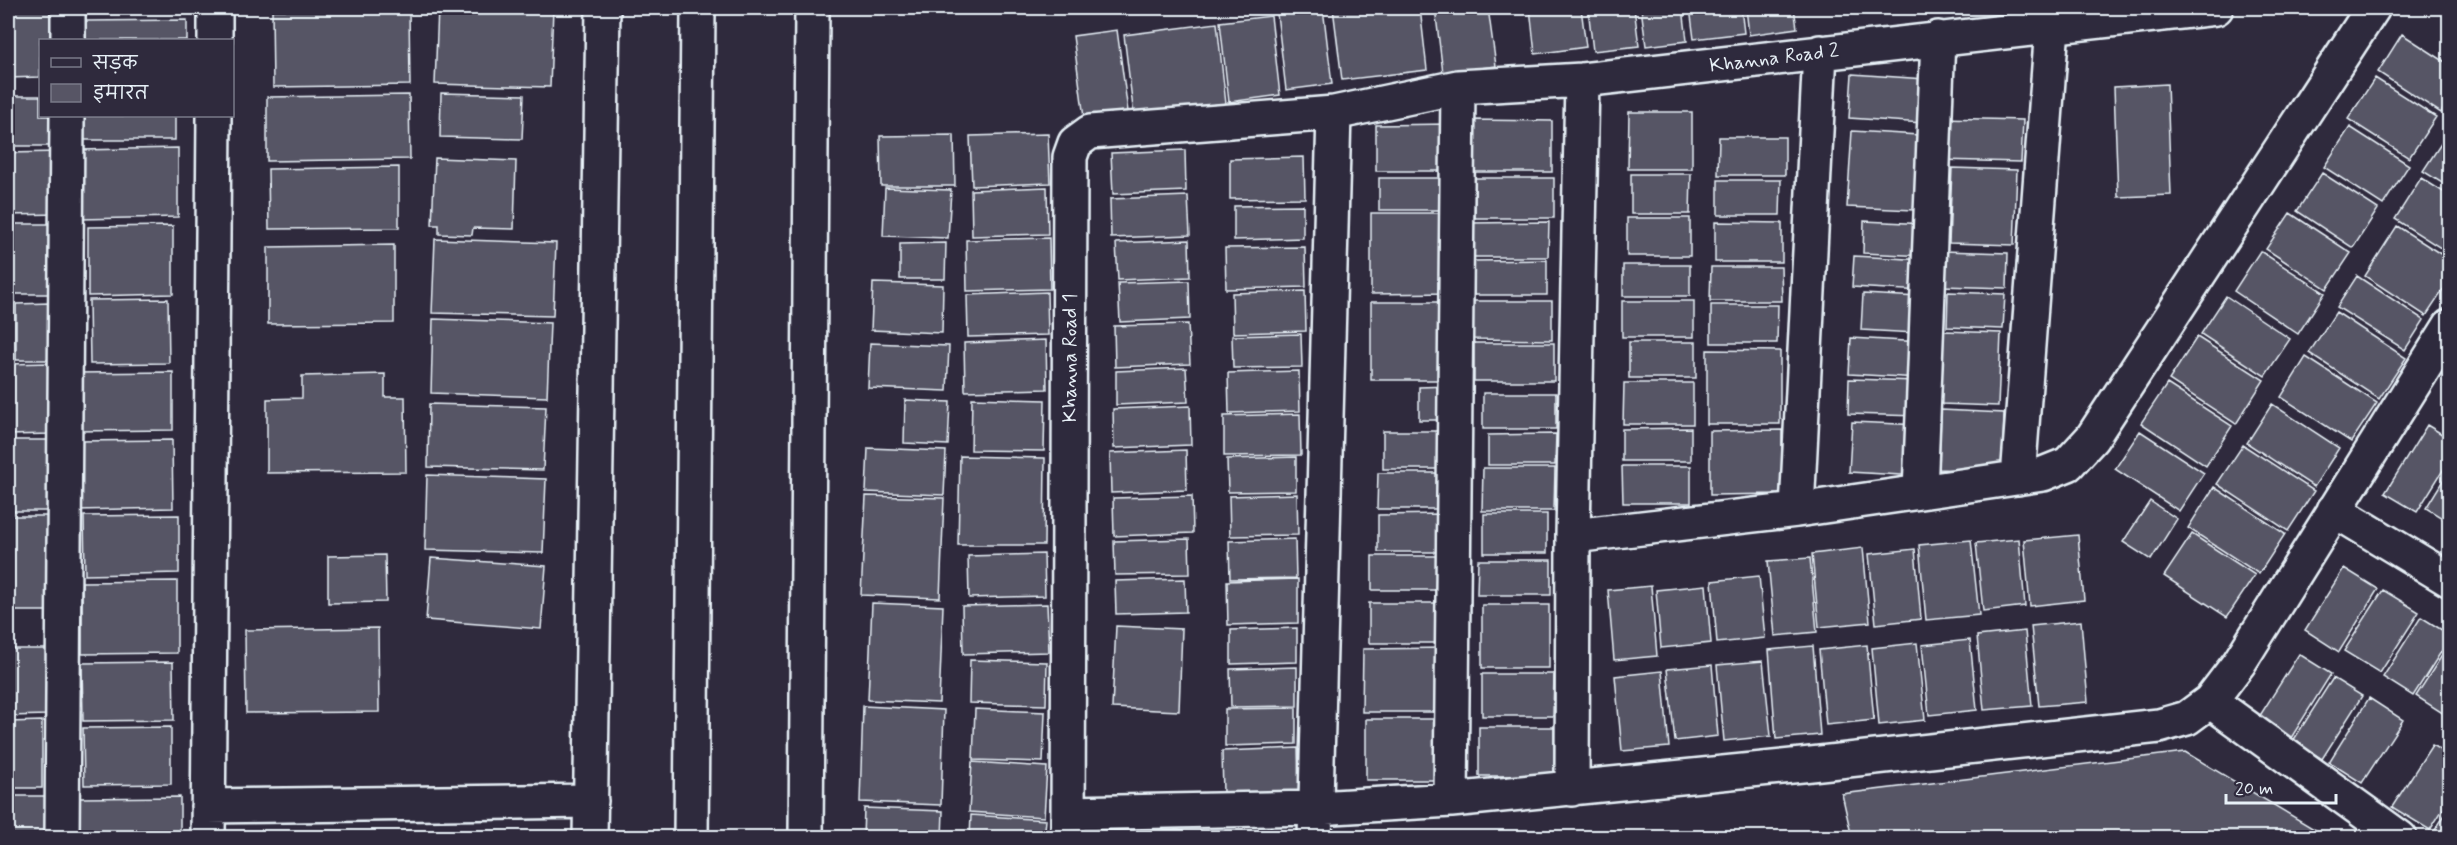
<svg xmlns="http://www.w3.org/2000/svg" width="2457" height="845" font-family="Mynerve,'Playpen Sans Deva',sans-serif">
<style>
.building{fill:#575565;stroke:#e8f1f8;stroke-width:1.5}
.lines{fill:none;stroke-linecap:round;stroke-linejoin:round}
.street-casing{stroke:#e8f1f8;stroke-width:38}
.secondary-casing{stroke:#e8f1f8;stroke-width:38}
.street{stroke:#2f2a3d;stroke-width:33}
.secondary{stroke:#2f2a3d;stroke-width:33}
.labels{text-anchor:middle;stroke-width:4.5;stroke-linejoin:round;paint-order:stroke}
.street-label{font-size:20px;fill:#e8f1f8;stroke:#2f2a3d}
</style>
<rect width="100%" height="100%" fill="#2f2a3d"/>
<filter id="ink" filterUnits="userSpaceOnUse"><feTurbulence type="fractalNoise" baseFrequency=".0167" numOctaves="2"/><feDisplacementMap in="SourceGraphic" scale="12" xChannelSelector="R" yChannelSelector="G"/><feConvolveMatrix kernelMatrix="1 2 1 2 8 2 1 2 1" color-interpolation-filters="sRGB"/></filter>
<g filter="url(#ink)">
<path class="building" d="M8,8H55V40H40V77L8,78Z
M438,8H553L550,87L435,84Z
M1323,8L1332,84L1286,90L1277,14Z
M1333,8H1420L1427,70L1342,80Z
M1435,8H1488L1496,66L1443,73Z
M1530,8H1581L1586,47L1535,54Z
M1588,8H1634L1639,46L1593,51Z
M1641,8H1683L1687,41L1646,46Z
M1690,8H1741L1744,33L1694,39Z
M1746,8H1794L1797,28L1749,35Z
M409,9L410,85L273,87L272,10Z
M1271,16L1280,95L1229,102L1220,22Z
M187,20V40H86V21Z
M1217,23L1226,104L1134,116L1124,35Z
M1117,30L1129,119L1085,125L1073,36Z
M2402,34L2450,65V99L2441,113L2378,72Z
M1852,74L1925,79L1923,123L1849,118Z
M2375,78L2436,117L2409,158L2348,119Z
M2167,84L2171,195L2118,197L2114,87Z
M441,93L524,95L522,139L440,137Z
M409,95L410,159L267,161V97Z
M8,96H40V116H57V146H8Z
M1629,112H1692V169H1628Z
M81,116H175V140H81Z
M1942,118L2023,120L2021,162L1940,160Z
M1470,120L1552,121V172H1470Z
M1451,124V171H1376V125Z
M2350,127L2409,165L2383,205L2324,167Z
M1852,131L1919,135L1914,210L1847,207Z
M2448,133L2450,134V188L2423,171Z
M1048,134L1050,183L972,186L970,136Z
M954,135L955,186H881L880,136Z
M1719,137H1785V175H1718Z
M178,148V217L80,219V150Z
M1185,150L1186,191L1113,194L1111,153Z
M59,152L60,214L8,215V153Z
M1304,157L1305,198L1230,199V159Z
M435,158L516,161L514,229L473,228L472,235L439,234V225H432Z
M399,167V228L269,229L268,169Z
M1952,168L2017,170L2014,245L1949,243Z
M2322,173L2378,209L2353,248L2297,211Z
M1631,174H1691L1690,214H1631Z
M1379,178H1447V210H1379Z
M1475,178H1554V218H1475Z
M2421,178L2450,196V254L2395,219Z
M1718,180H1781L1780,215H1718Z
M1047,187L1048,234L972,236L971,190Z
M885,188L951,190L948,238L883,236Z
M1188,196L1190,235L1111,238L1110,199Z
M1303,205V238L1234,240V206Z
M1371,213H1452L1451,293L1371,294Z
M2290,213L2351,253L2327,289L2266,249Z
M1627,218H1690V256H1627Z
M1864,221L1927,224L1926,256L1863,253Z
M1549,222L1548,257H1471V223Z
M1715,222L1782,223V262H1715Z
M8,224H61V294H8Z
M173,226V294L88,296V227Z
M2397,226L2450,260V280L2426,316L2365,276Z
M1049,238L1050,289L967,291L966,240Z
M435,239L556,243L553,316L432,313Z
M1189,240L1190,277L1118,280L1116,243Z
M946,243L945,279H900V244Z
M394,245V323L268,324V247Z
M1305,247L1306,287L1226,289L1225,248Z
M1943,251L2008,253L2007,288L1942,286Z
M2260,251L2325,293L2298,334L2234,291Z
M1854,256L1925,260L1923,291L1852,287Z
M1547,260V295H1473V261Z
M1623,265H1690V296H1623Z
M1711,267H1781L1782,301H1710Z
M2357,276L2424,320L2405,350L2337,307Z
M1189,281L1190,319L1120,322L1118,283Z
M873,283L943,285L942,333L871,330Z
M1305,291L1306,331L1233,333L1232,293Z
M1047,292L1048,335L968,337L967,295Z
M1948,292L2005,294L2003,329L1947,327Z
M1863,294L1919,297L1916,333L1861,330Z
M2226,296L2290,339L2265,376L2201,334Z
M168,299L169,363L90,364L89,300Z
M1471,301H1552V340L1471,339Z
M1622,301H1694V337H1622Z
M1371,302H1453V380H1371Z
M50,303V360H16V304Z
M1711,305H1778L1777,343H1711Z
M2336,312L2406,358L2379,399L2309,353Z
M433,319L550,323L547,397L431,393Z
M1188,324L1190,364L1115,367L1114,326Z
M1944,331L2001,333L1998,406L1941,404Z
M1301,334L1302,367L1233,368L1232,336Z
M2197,337L2264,380L2236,424L2169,380Z
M1851,338L1922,342L1920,378L1849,374Z
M1046,340L1047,389L965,391L964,343Z
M1629,342H1696V378H1629Z
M870,343L949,346L947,391L868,388Z
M1474,343H1554V381H1474Z
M1707,350L1780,351V424H1707Z
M2306,357L2377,403L2351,442L2281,397Z
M50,363L51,434L8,435V364Z
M1186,368L1188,402L1116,405V371Z
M1299,371L1300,411L1229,413L1228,373Z
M173,372V430L74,431V373Z
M385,374V397H405L406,472L267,473V399L302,398V376Z
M1849,379L1920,381L1919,416L1848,414Z
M1624,383H1693V424H1623Z
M2167,384L2232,426L2206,466L2141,423Z
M1451,386V420H1419V387Z
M1483,393H1556V429H1483Z
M972,398L1045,400L1044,451L971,450Z
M905,400L950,402L948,445L904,443Z
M429,404L546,407L543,470L428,467Z
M2272,404L2339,448L2314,487L2247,443Z
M1190,406L1191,445L1114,448L1113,409Z
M1941,410L2004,413L2002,472L1939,469Z
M1300,414L1301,455L1224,456V416Z
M1852,422L1922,425L1919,476L1849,472Z
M2427,425L2450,439V459L2417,512L2385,493Z
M1691,428V461H1622V429Z
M1782,430V494L1710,495V431Z
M1383,431H1449V469H1383Z
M2140,431L2204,473L2179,511L2115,469Z
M1556,434L1555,465H1488V435Z
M8,440H58V511H8Z
M172,440L173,508L77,510L76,441Z
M2243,445L2314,491L2288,531L2217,484Z
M868,448L946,451L944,495L866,492Z
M1186,450L1187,490L1111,493L1110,453Z
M960,456L1045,458L1044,545H958Z
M1296,457V491L1228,492L1227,459Z
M1622,466H1691V503H1623Z
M1483,468H1555L1554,511H1482Z
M2450,469V523L2426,508Z
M1378,473H1448V509H1377Z
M427,475L546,479L543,553L425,550Z
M2214,487L2285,534L2259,574L2188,528Z
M1297,494L1298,535L1230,536L1229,496Z
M866,496L944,498L940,598L861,595Z
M1192,496L1193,533L1114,536L1113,498Z
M2150,501L2177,519L2151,560L2123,542Z
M1444,514V552H1378V515Z
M1484,514H1547V553H1484Z
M179,515V573L85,575L84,516Z
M8,516H57L58,611H8Z
M2192,534L2255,575L2227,617L2164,576Z
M2078,535L2084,600L2030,606L2024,540Z
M1189,539L1190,574L1115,575L1114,541Z
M1295,539L1296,578L1230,579L1229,541Z
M2019,539L2025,606L1983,611L1976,543Z
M1971,540L1979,615L1926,620L1919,545Z
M1863,548L1870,622L1819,627L1812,554Z
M1915,549L1921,619L1876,624L1869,554Z
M1044,554L1045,596L969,598L968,556Z
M385,555L386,602L328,603V556Z
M1372,556H1446V590H1372Z
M431,558L546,566L541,629L426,620Z
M1810,558L1817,632L1775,636L1768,561Z
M1478,560H1551V595H1477Z
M2344,568L2378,589L2339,652L2305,630Z
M1759,576L1765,638L1717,643L1712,581Z
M1185,579L1186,612L1116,614L1115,581Z
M1298,579V623L1228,625L1227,581Z
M177,581V653L82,654V582Z
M1706,585L1711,643L1661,648L1656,590Z
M1651,586L1657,656L1614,660L1608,590Z
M2383,590L2419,612L2380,673L2344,651Z
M872,603L943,606L939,703L868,700Z
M1369,603H1447V643H1369Z
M1047,604L1049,652L963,654L962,606Z
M1482,605H1549V668H1482Z
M2421,617L2450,635V638L2413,696L2383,677Z
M2081,621L2088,702L2039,706L2031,626Z
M1116,626L1182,629L1179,711L1112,708Z
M378,628L379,712L246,713L245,630Z
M1297,628V662L1231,664V630Z
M2025,631L2032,706L1984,710L1977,636Z
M1970,640L1977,710L1929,715L1922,645Z
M1917,643L1925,720L1879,725L1872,648Z
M2450,643V705L2444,714L2416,696Z
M1867,645L1874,720L1826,725L1819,650Z
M1813,646L1820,735L1776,739L1769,650Z
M1448,648V712H1362L1363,649Z
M8,649H48V715L8,716Z
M2299,654L2331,674L2291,738L2259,717Z
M970,660L1047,662L1046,705L969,703Z
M1763,661L1771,736L1724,741L1717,665Z
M173,662L174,720L83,721L82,663Z
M1712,665L1718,736L1675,741L1667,669Z
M1297,667V706L1231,707L1230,669Z
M1662,671L1669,747L1622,751L1615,676Z
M1482,674H1554L1553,716H1482Z
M2333,678L2362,696L2322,759L2293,741Z
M2369,698L2403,720L2362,783L2329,762Z
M863,706L944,710L941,805L860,802Z
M1296,708V744L1225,746V709Z
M975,709L1045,712L1043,762L973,760Z
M1366,719H1449V780H1366Z
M42,721V788H8V722Z
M171,727V784L84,785L83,728Z
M1479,727H1554V776H1479Z
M2432,745L2450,756V798L2430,830L2392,807Z
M1298,748L1299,791L1223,794L1222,751Z
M2185,752L2329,838H1852L1842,794Z
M972,762L1047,767L1044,817L969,812Z
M8,796H49L50,838H8Z
M180,797V838H80V798Z
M2450,807V838H2446L2435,830Z
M864,808L943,811L942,838H863Z
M971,815L1046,820L1044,838H970Z"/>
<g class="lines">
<g class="street-casing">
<path id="street" d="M68,40V8
M215,40V8
M2018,478L2052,27
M1920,492L1938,38
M1797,510L1820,52
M2334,510L2450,580
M1573,536L1797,510L2043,474L2068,464L2092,438L2373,8
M2210,701L2400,838
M1572,789L1573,536L1582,80
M1451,800L1458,87
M208,806L591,801
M1068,813L1317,808L1451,800L1802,765L2159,726L2187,718L2210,701L2239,663L2450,326
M62,838L67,116
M208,838L214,116
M590,838L603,8
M806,838L812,8
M1068,838L1070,157L1075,143L1090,132L1334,113L1458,87L1582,80L2216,8
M1315,838L1334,113"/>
</g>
<g class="secondary-casing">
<path id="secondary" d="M691,838L698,8"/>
</g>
<use href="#street" class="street"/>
<use href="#secondary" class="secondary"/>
</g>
</g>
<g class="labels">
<g class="street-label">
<text transform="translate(1774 57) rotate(-7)" y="7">Khanna Road 2</text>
<text transform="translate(1069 358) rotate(-90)" y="7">Khanna Road 1</text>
</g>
</g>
<rect width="2457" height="845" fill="none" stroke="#2f2a3d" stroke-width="30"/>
<rect x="15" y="15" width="2427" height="815" fill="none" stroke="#e8f1f8" stroke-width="2" filter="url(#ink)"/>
<rect x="39" y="39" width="195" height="78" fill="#2f2a3d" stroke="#797a88" stroke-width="1.5"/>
<rect x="51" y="58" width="30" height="9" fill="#2f2a3d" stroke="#797a88" stroke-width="1.5"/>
<text x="93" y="69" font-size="18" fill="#e8f1f8">सड़क</text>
<rect x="51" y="84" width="30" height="18" fill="#575565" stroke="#797a88" stroke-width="1.5"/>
<text x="93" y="99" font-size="18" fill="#e8f1f8">इमारत</text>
<path d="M2226 794v9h110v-9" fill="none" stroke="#e8f1f8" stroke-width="3"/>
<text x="2235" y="794" font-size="18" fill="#e8f1f8" stroke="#2f2a3d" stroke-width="4.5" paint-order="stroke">20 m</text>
</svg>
